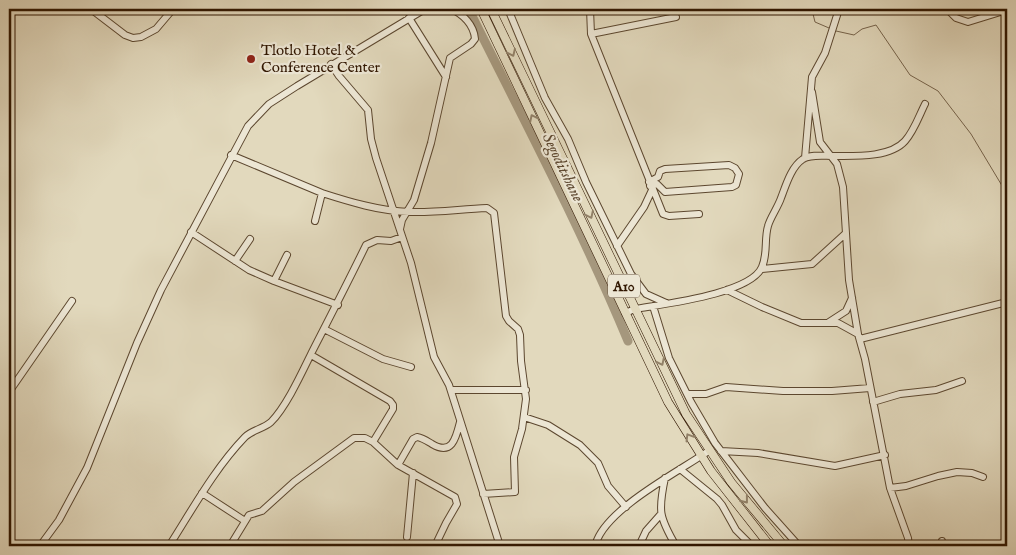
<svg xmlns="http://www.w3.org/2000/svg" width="1016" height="555" font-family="'IM FELL English',serif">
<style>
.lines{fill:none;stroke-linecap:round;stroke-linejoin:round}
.stream{stroke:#76634b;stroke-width:1}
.river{stroke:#a5977d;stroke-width:9}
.minor-casing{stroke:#5c472f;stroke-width:8}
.major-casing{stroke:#301600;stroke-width:9}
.minor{stroke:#ece6d4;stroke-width:6}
.major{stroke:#e2d9bd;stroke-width:8}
.oneway{stroke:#928168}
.poi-dot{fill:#8f2418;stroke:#ece6d4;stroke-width:2}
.labels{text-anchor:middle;stroke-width:4.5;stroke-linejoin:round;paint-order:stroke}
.shield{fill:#ece6d4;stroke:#685440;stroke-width:1}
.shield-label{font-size:14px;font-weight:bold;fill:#301600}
.poi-label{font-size:15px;fill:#301600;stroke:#ece6d4;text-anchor:start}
.water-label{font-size:16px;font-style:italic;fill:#5f4a32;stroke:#ece6d4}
</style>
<rect width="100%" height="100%" fill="#e2d9bd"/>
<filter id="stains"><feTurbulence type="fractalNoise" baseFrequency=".004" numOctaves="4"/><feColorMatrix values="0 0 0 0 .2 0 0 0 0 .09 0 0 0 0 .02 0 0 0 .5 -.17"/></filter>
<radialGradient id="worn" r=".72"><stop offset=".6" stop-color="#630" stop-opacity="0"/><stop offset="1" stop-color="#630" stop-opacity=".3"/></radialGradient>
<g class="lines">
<path class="stream" d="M469,9V10
M817,9L813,14L815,22L829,28
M836,31L854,35L862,29L876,25L910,75L938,91L971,134L1007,194"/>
<path class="river" d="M469,10C524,120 581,228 628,341"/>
<g class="minor-casing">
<path id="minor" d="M91,9L125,35L133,38L141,37L156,29L173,9
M508,9L545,98L568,139L586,182L631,274L646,294L666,303
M590,9L591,34L663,214L669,216L699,214
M947,9L956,18L968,22L1007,10
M409,18L446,77
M591,34L676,17
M331,64L339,76L368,110L371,139L376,158L411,263L434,357L449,385L500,546
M812,92L820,142L837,164L843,187L849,280L858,334
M231,155L322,193L315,221
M805,158L812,77L825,53L839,9
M649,182L658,177L660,171L665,169L729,165L735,168L739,174L736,185L732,187L665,192L657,184L650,186
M322,193C350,202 380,211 409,212C435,213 461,209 487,208L494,213L506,316L509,321L518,329L520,335L521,361L526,399L522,429L514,457L515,492L483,494
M400,229L402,220L414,200L431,143L450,58L471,44L475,39C474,25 463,14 451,9
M191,232L249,270L274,281L338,305
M617,246L644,207L652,190
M235,261L250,239
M762,269L812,264L845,234
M274,281L287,255
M727,290L762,307L801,323H838L858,334L865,359L890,488L908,538L909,546
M653,306L669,358L691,402L715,443L765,508L799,546
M625,313L635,309C663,304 751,294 762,267C768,253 764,240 768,226C770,218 778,207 781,198C786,185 791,167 803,159C811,154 824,156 833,156C854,156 890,158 905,141C914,131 919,116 925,104
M829,322L846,311L852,298
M324,329L383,359L411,367
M860,339L1007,302
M311,355L390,401L393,405V409L373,442
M451,390H526
M9,392L72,301
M688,394H706L726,387L783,391H832L870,388
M873,402L900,394L936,390L962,381
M524,417L548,425L580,445L598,463L608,486L626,507
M721,451L758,453L835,466L885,455
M398,465L413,439L417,437C423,438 427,441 432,444C452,456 456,438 460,422
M680,469L717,499L722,505L736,530L752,546
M665,478C658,511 659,517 676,546
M890,488L906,486L938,476L957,472L972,473L983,477
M202,493L245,521
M407,537L413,473
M942,541L943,546
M596,543C607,508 680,471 710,450
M40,546L59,520L87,468L137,343L161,290L248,126L269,104L297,86L425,9
M169,546C192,510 215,468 245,437C252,430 263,429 271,422C287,406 303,370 313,350C331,315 349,280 366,245L377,240L391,241L402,237
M230,546L249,515L262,511L294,482L354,438H365L373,442L398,465L455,497L457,504L446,523L435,546
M639,546L646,531L661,514"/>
</g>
<g class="major-casing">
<path id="major" d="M481,9L668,402L711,471L770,546
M491,9L686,414L731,482L784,546"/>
</g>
<use href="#minor" class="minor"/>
<use href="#major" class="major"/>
</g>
<defs><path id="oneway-chevron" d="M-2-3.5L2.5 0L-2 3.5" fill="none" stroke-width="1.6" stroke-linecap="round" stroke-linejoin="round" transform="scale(1.25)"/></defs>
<g class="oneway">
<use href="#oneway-chevron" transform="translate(512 53) rotate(65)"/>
<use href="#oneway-chevron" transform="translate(533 118) rotate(-116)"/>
<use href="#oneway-chevron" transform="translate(590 215) rotate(64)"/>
<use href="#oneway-chevron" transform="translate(661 362) rotate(64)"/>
<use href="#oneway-chevron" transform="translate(689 437) rotate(-121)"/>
<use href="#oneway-chevron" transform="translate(745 500) rotate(52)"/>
</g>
<circle class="poi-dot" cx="251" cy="59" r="5"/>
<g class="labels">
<rect class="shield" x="608" y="274.5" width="32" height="23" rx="4"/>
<g class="shield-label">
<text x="624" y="291">A10</text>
</g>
<g class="poi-label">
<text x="261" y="55">Tlotlo Hotel &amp;<tspan x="261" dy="17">Conference Center</tspan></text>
</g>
<g class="water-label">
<text transform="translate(564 167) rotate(64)" y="6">Segoditshane</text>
</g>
</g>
<rect width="1016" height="555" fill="none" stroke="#e2d9bd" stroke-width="30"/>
<rect x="10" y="10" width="996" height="535" fill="none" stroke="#301600" stroke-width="2.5"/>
<rect x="15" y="15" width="986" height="525" fill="none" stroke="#301600"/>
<rect width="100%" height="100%" filter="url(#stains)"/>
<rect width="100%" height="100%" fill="url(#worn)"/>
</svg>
